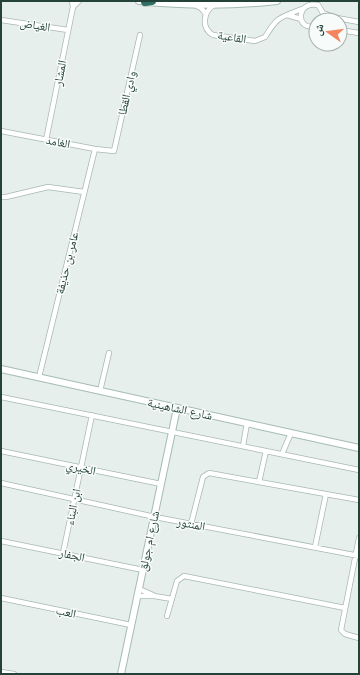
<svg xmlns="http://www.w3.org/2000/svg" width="360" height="675" font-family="Poppins,'Noto Naskh Arabic',sans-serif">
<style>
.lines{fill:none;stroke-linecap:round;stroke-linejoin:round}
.street-casing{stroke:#a8b8b2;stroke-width:6}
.secondary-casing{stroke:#a4bbb3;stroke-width:8}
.highway-casing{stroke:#c2cac8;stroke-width:10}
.street{stroke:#fff;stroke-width:4.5}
.secondary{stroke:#fff;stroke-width:6}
.highway{stroke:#2f6f62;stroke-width:8}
.labels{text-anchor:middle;stroke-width:3;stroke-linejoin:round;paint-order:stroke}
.street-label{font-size:12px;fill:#24423a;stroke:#f7fbf9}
</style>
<rect width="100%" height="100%" fill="#e6efeb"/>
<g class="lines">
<g class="street-casing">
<path id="street" d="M195,5L201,8L206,14
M214,5C203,12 201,28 213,35L255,41L265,37C278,16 279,18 302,9
M73,7L79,1
M323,13L337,18L359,22
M287,15L301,19
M1,20L68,30
M316,26C295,32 296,0 318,5L323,13L322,20
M340,30L359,33
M1,131L95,149L114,151L140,35
M46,140L73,7L72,1
M1,197H6L48,187L84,192
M39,377L95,149
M100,391L109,353
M1,397L359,470
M243,446L247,423
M1,451L161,484
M282,454L291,433
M259,482L266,451
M1,483L155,517L359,556
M191,524L203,477L209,473L359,500
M359,538L341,630L345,634L359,638
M1,541L143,570
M315,547L326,494
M63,553L92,415
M139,589L153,595
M137,596H154L172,599
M1,598L131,625
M167,616L177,581L184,576L345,608
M1,672L14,674"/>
</g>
<g class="secondary-casing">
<path id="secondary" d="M139,1C185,6 232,6 277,1
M1,369L359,448
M121,674L177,408"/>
</g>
<g class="highway-casing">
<path id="highway" d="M145,2L152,1"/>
</g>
<use href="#street" class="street"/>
<use href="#secondary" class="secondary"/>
<use href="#highway" class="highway"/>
</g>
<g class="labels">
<g class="street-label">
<text transform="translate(35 25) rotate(9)" y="4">الغياض</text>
<text transform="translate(232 37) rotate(9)" y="4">القاعية</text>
<text transform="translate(60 73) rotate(-79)" y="4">المشار</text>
<text transform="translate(127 93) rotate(-77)" y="4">وادي القطا</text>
<text transform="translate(58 142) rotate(11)" y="4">الغامد</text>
<text transform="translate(67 263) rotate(-76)" y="4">عامر بن حذيفة</text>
<text transform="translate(180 409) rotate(12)" y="4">شارع الشاهينية</text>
<text transform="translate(81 468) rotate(12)" y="4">الخيري</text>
<text transform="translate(73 507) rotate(-78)" y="4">ابن البناء</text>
<text transform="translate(191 524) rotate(11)" y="4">المنثور</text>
<text transform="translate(149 541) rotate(-78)" y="4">شارع ام جولق</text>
<text transform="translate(72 555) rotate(12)" y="4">الجفار</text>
<text transform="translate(66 612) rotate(12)" y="4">العب</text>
</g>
</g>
<rect width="360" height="675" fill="none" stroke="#24423a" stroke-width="4"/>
<g transform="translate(328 32) rotate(284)"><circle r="19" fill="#f7fbf9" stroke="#a3b1ad"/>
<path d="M0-3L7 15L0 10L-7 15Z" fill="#f4845f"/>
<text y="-6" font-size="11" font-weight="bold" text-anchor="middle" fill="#24423a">ش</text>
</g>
</svg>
